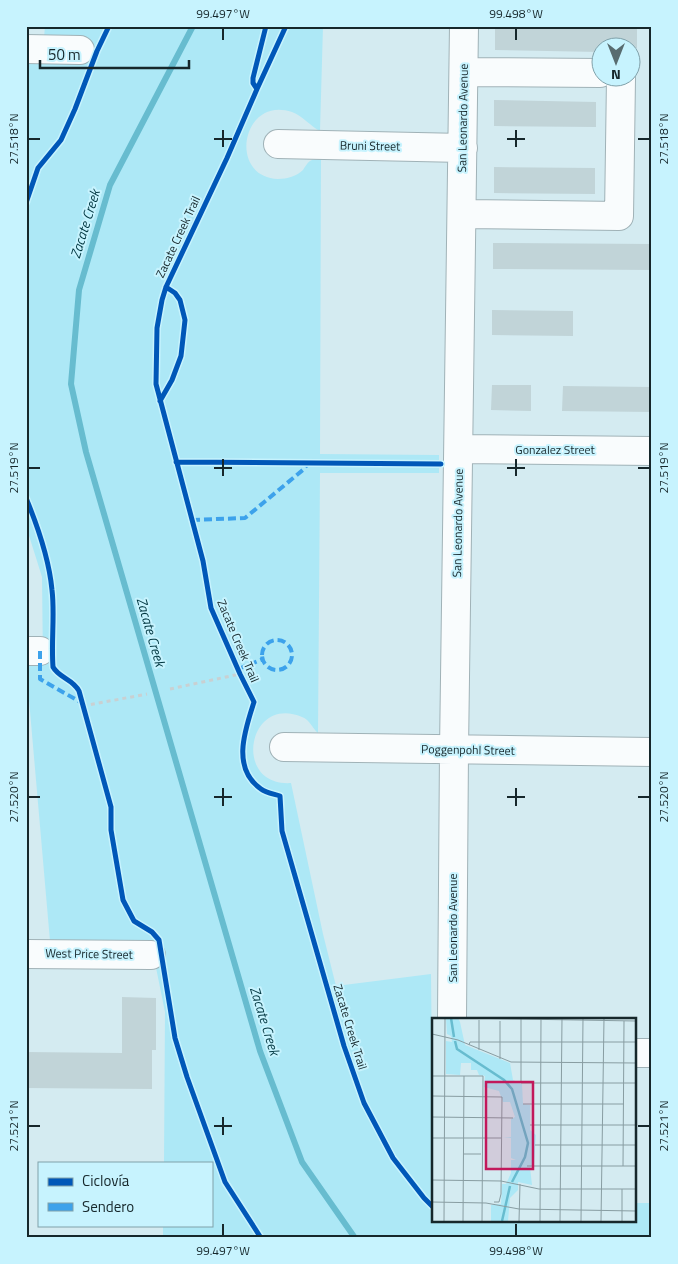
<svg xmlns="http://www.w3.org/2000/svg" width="678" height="1264" font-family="'Titillium Web',sans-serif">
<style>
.green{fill:#ade8f6}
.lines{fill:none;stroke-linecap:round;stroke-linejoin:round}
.stream{stroke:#67bccf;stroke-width:6}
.building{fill:#c1d4d8}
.minor-casing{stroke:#a0b2b7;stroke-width:30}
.path{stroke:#c9d0d2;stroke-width:3;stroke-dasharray:4 4;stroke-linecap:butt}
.minor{stroke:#f9fcfd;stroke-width:28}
.quiet{stroke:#3da2eb;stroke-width:4;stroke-dasharray:8 4;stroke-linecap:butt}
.cycleway-casing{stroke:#c7f3fe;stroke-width:8}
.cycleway{stroke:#0057b8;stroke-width:5}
.ticks{fill:none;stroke:#16272b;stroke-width:2}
.labels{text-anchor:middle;stroke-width:4;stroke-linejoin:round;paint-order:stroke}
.street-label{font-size:12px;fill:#16272b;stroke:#c7f3fe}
.water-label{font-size:14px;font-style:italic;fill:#023741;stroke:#c7f3fe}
.inset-river{fill:none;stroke:#67bccf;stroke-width:2.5}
.inset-road{fill:none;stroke:#889da2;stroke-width:1}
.view{fill:#c2185b;fill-opacity:0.15;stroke:#c2185b;stroke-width:2.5}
.inset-edge{fill:none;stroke:#16272b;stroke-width:2.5}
.neatline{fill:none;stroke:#16272b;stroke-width:2}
.ticks-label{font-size:12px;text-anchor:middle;fill:#16272b}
</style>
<rect width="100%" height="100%" fill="#d4ebf1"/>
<path class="green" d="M45,26H323L320,131C310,126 303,116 292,112C242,95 227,177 278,179C287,179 297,176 303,170C305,167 307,163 310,161C313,159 317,159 321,158L320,454L439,455V473H320L318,733C312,728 310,720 302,717C247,694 232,787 291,783L323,934L336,986L431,974L432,1071H433V1220H634V1203H652V1238H199V1235H163V1225H211V1163H164L165,1012L151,943L50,941L26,665H43L42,577L26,526V61L44,38Z"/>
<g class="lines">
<path class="stream" d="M193,26L110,185L79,290L71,384L86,452L260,1051L302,1162L355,1238"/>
</g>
<path class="building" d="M495,26L637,27V48H600V52L495,50Z
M494,100L596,102V127L494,126Z
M494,167L595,168V194L494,193Z
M493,243L652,244V270L493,269Z
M492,310L573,311V336L492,335Z
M492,385H531V411L491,410Z
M563,386L652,387V412L562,411Z
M122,997L156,998V1050H152V1089L26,1088V1052L122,1053Z"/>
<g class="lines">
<g class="minor-casing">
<path id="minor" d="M26,49L80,50
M464,72L600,73
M278,144L463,148
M462,214L619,216L621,78
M459,449L652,451
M26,651H40
M284,747L652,752
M26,954L151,955
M452,1019L454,750L464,26
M634,1053H652"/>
</g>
<path class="path" d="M170,689L240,674
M83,706L147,694"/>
<use href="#minor" class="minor"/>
<path class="quiet" d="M192,520L245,518L304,469L309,462
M262 655a15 15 0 1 1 30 0a15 15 0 1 1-30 0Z
M40,651V679L82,703
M238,669L263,659"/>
<g class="cycleway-casing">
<path id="cycleway" d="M266,26L253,78V83L257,89L227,158L166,287L162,300L157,328L156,384L203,561L211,608L240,674L254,702C245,730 231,768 261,789C266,793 274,794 280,796L282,831L344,1046L364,1103L393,1158L424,1198L433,1207
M257,89L286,26
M26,203L38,168L61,140L75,109L97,51L109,26
M160,401L172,380L181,356L185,320L180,300L175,293L166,287
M176,462L441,464
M26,498C38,527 49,558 52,590C55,615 51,641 53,667C59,678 73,679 79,691L111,807V830L123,900L134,921L152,932L159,940L175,1038L187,1077L225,1182L261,1238"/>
</g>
<use href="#cycleway" class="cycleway"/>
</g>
<path class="ticks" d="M223,28V40M516,28V40M223,130V147M516,130V147M28,139H40M214,139H232M507,139H525M638,139H650M223,459V476M516,459V476M28,468H40M214,468H232M507,468H525M638,468H650M223,788V806M516,788V806M28,797H40M214,797H232M507,797H525M638,797H650M223,1117V1135M28,1126H40M214,1126H232M638,1126H650M223,1224V1236M516,1224V1236"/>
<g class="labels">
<g class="street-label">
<text transform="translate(463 118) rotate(-89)" y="4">San Leonardo Avenue</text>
<text transform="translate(370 146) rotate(1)" y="4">Bruni Street</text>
<text transform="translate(178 237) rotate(-65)" y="4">Zacate Creek Trail</text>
<text x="555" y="454">Gonzalez Street</text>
<text transform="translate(458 523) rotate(-89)" y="4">San Leonardo Avenue</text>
<text transform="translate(238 641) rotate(67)" y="4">Zacate Creek Trail</text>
<text transform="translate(468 750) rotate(1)" y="4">Poggenpohl Street</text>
<text transform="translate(453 928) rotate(-90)" y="4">San Leonardo Avenue</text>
<text transform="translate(89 954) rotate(1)" y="4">West Price Street</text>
<text transform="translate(350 1027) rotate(73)" y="4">Zacate Creek Trail</text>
</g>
<g class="water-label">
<text transform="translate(85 224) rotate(-73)" y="5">Zacate Creek</text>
<text transform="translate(151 632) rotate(74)" y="5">Zacate Creek</text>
<text transform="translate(265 1021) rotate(73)" y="5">Zacate Creek</text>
</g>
</g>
<g transform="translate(432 1018)">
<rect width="204" height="204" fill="#d4ebf1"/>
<path d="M14,0H26L28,4L33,27L78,45L81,62L90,66L91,86L98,87V112L104,117L102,147L98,149L100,167L86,164V172L78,180L76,203H59V187L69,186L70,166H74L79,155V142H84L79,140V120H71L79,119V101L83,99L78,84H71L67,73L52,69L53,58L47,57L45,52H39V45H29L28,57L14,56V23L20,24L19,18L15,16Z" fill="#ade8f6"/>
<path class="inset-river" d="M19,0L22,19M23,23L25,31L72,62L80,71L96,125L93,139L80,164M70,203L78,168"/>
<path class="inset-road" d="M27,0L204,3M89,0V65H204M68,3V41M0,16L26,22L79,44L204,45M37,27L38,24H204M47,32V2M0,58H51L50,203M0,78L70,79L69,176L67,184H62M91,86H192M0,99L81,100M98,107H204M0,120H69M103,127H204M31,136H49M95,148H204M191,148L192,3M0,162L69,163L107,171H204M0,184L54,185L87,191L204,193M12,203L13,0M31,203L32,58M87,203L88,166M108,203L109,0M128,203L130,0M149,203L151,0M169,203L172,0M190,203V171"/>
<path class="view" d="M54,64H101V151H54Z"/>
<rect width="204" height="204" class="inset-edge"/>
</g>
<rect width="678" height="1264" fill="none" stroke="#c7f3fe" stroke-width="55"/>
<rect x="38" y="1162" width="175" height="65" fill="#c7f3fe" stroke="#80a1aa"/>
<rect x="48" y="1178" width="25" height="8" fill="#0057b8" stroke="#80a1aa"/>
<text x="82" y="1186" font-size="15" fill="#16272b">Ciclovía</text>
<rect x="48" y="1203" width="25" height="8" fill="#3da2eb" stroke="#80a1aa"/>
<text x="82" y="1212" font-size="15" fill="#16272b">Sendero</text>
<g transform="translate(616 62) rotate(180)"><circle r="24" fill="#c7f3fe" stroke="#80a1aa"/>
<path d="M0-4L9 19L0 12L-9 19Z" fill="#586c70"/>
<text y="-8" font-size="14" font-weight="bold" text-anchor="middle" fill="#16272b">N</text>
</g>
<path d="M40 60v8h149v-8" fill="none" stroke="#16272b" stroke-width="2.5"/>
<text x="48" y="60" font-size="15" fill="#16272b" stroke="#c7f3fe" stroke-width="4" paint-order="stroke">50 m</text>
<rect x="28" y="28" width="622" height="1208" class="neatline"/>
<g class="ticks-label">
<text x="223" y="18">99.497°W</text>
<text x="516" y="18">99.498°W</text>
<text transform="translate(664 139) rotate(-90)" y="4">27.518°N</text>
<text transform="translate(14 139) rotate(-90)" y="4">27.518°N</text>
<text transform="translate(664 468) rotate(-90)" y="4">27.519°N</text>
<text transform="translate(14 468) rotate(-90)" y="4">27.519°N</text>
<text transform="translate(14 797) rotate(-90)" y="4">27.520°N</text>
<text transform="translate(664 797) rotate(-90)" y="4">27.520°N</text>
<text transform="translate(14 1126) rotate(-90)" y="4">27.521°N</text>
<text transform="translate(664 1126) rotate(-90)" y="4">27.521°N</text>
<text x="223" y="1255">99.497°W</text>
<text x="516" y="1255">99.498°W</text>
</g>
</svg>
